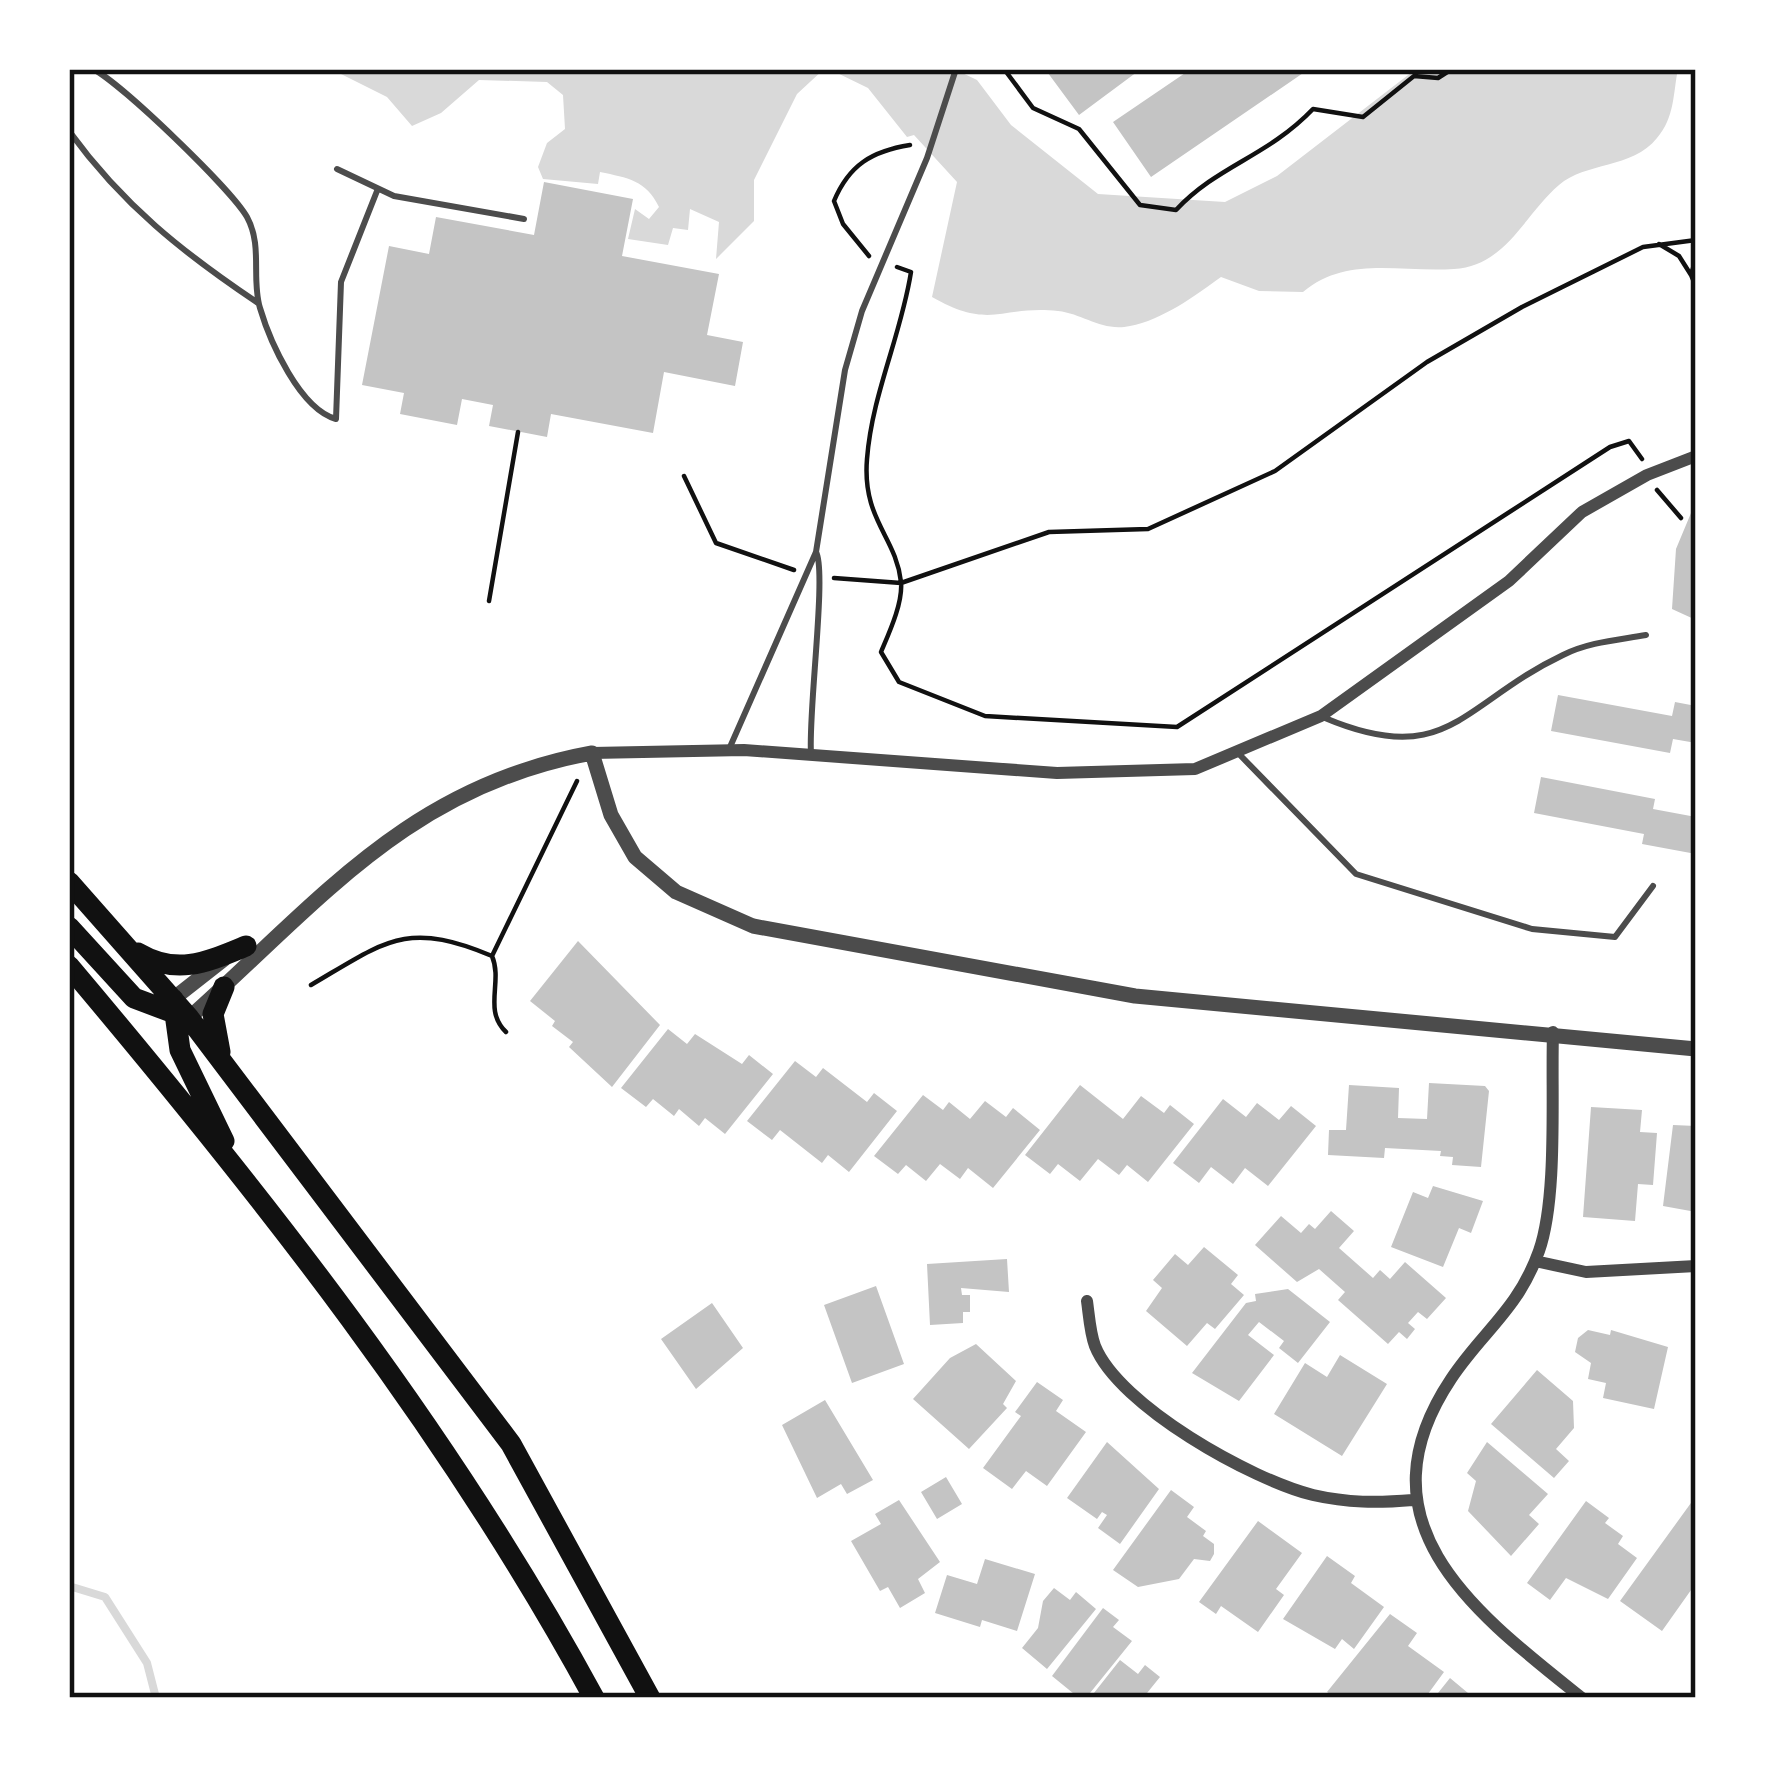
<svg xmlns="http://www.w3.org/2000/svg" width="1765" height="1767" font-family="Signika,sans-serif">
<style>
.water{fill:#d9d9d9}
.lines{fill:none;stroke-linecap:round;stroke-linejoin:round}
.stream{stroke:#d9d9d9;stroke-width:8}
.building{fill:#c4c4c4}
.path{stroke:#111;stroke-width:4.5}
.service{stroke:#4c4c4c;stroke-width:6}
.minor{stroke:#4c4c4c;stroke-width:12}
.tertiary{stroke:#4c4c4c;stroke-width:15}
.trunk{stroke:#111;stroke-width:21}
.neatline{fill:none;stroke:#111;stroke-width:4.5}
</style>
<rect width="100%" height="100%" fill="#fff"/>
<path class="water" d="M331,69H824L797,94L754,180V221L716,259L719,222L690,209L688,230L673,228L668,245L628,239L635,209L649,219L659,207C646,180 628,178 600,172L598,184L543,179L538,167L547,143L565,129L563,95L547,82L479,80L441,113L412,126L387,97Z
M829,69H954L977,80L1011,125L1098,194L1225,202L1277,176L1412,72L1678,69C1673,93 1675,117 1657,138C1632,169 1585,162 1559,185C1524,215 1506,266 1454,269C1401,273 1347,255 1303,292L1259,291L1221,277C1195,296 1162,320 1130,326C1102,332 1084,314 1058,311C1000,305 992,331 932,297L957,182L914,135L907,137L868,88Z"/>
<g class="lines">
<path class="stream" d="M69,1586L105,1597L147,1663L156,1698"/>
</g>
<path class="building" d="M1045,69H1141L1079,115Z
M1191,69H1309L1151,177L1113,122Z
M544,182L633,199L622,256L719,274L707,335L743,342L735,386L664,372L653,433L551,414L547,437L489,426L493,405L462,399L457,425L400,414L404,393L362,385L389,246L429,254L436,217L534,235Z
M1696,501V620L1672,609L1676,549Z
M1558,695L1672,716L1675,702L1696,706V743L1673,739L1670,753L1551,731Z
M1541,777L1655,799L1653,809L1696,817V854L1642,844L1644,834L1534,813Z
M578,941L660,1025L612,1087L569,1047L573,1042L552,1026L555,1021L530,1001Z
M668,1029L687,1044L695,1034L742,1064L749,1055L773,1074L725,1134L705,1118L699,1126L679,1109L674,1116L653,1099L646,1107L621,1088Z
M795,1061L816,1077L823,1068L867,1102L874,1093L897,1111L849,1172L828,1155L822,1163L780,1130L772,1140L747,1121Z
M1429,1083L1485,1086L1489,1091L1481,1167L1452,1165L1453,1157L1440,1156L1441,1151L1385,1148L1384,1158L1328,1155L1329,1130H1346L1349,1085L1399,1088L1398,1118L1427,1119Z
M1080,1085L1123,1119L1141,1096L1164,1113L1170,1105L1194,1124L1148,1182L1127,1165L1119,1175L1098,1159L1080,1181L1058,1164L1050,1174L1025,1155Z
M923,1095L943,1110L949,1102L970,1119L985,1101L1006,1117L1013,1108L1040,1130L993,1188L968,1168L960,1179L940,1164L926,1181L906,1165L898,1174L874,1156Z
M1223,1099L1246,1117L1257,1103L1279,1120L1291,1106L1316,1126L1268,1186L1245,1168L1233,1184L1211,1167L1199,1183L1173,1163Z
M1591,1107L1642,1110L1640,1132L1657,1133L1653,1185L1638,1184L1635,1221L1583,1217Z
M1673,1125L1696,1126V1212L1663,1206Z
M1433,1186L1483,1201L1471,1233L1459,1228L1443,1267L1391,1247L1413,1192L1428,1198Z
M1331,1211L1354,1231L1339,1248L1373,1278L1380,1270L1390,1279L1405,1262L1446,1298L1427,1319L1418,1312L1408,1323L1415,1329L1407,1339L1399,1332L1388,1344L1338,1300L1345,1292L1319,1269L1297,1282L1255,1245L1281,1216L1301,1233L1309,1224L1315,1229Z
M1204,1247L1238,1275L1231,1284L1244,1295L1215,1329L1207,1323L1187,1346L1146,1311L1162,1288L1153,1280L1175,1254L1188,1265Z
M1007,1259L1009,1292L961,1288L962,1295H970V1312H963V1323L930,1325L927,1264Z
M876,1286L904,1364L852,1383L824,1305Z
M1288,1289L1330,1322L1298,1363L1279,1348L1284,1341L1259,1322L1248,1335L1274,1355L1239,1401L1192,1373L1246,1303L1256,1301L1255,1294Z
M712,1303L743,1348L696,1389L661,1339Z
M1588,1330L1610,1335L1611,1330L1668,1347L1654,1409L1603,1398L1606,1383L1588,1379L1591,1363L1575,1352L1578,1338Z
M976,1344L1016,1381L1003,1404L1007,1408L969,1449L913,1399L950,1358Z
M1340,1355L1387,1384L1342,1456L1274,1414L1305,1363L1327,1377Z
M1537,1370L1573,1401L1574,1428L1556,1449L1569,1461L1554,1478L1491,1424Z
M1037,1382L1063,1400L1056,1411L1086,1432L1047,1486L1026,1471L1012,1489L983,1468L1021,1416L1015,1412Z
M825,1400L873,1480L847,1494L841,1484L817,1498L782,1425Z
M1107,1442L1159,1489L1120,1544L1098,1528L1107,1515L1102,1512L1097,1519L1067,1498Z
M1487,1442L1548,1494L1529,1515L1539,1524L1511,1556L1468,1511L1476,1481L1467,1473Z
M946,1477L962,1504L937,1519L921,1492Z
M1171,1490L1194,1507L1187,1517L1206,1531L1203,1536L1214,1544V1554L1210,1561L1194,1559L1179,1579L1138,1587L1113,1570Z
M1696,1496V1583L1662,1631L1620,1601Z
M899,1500L940,1562L918,1579L925,1593L900,1608L888,1587L880,1591L851,1541L881,1524L875,1514Z
M1586,1501L1609,1518L1605,1523L1623,1536L1618,1544L1637,1558L1608,1599L1566,1578L1550,1600L1527,1583Z
M1258,1521L1302,1553L1276,1589L1284,1595L1258,1632L1221,1606L1216,1614L1199,1602Z
M1327,1556L1355,1576L1351,1583L1384,1607L1354,1649L1342,1639L1335,1649L1283,1619Z
M985,1559L1035,1574L1017,1631L982,1620L980,1627L935,1613L947,1575L977,1584Z
M1054,1588L1070,1600L1076,1592L1096,1609L1047,1669L1022,1648L1038,1628L1043,1601Z
M1103,1608L1119,1620L1113,1627L1132,1641L1086,1698H1079L1052,1676Z
M1390,1614L1417,1633L1408,1646L1444,1672L1425,1698H1335L1327,1692Z
M1120,1660L1138,1674L1145,1665L1160,1677L1143,1698H1090Z
M1450,1678L1474,1698H1434Z"/>
<g class="lines">
<path class="path" d="M1004,69L1033,108L1079,129L1140,205L1176,210C1218,165 1267,157 1313,109L1363,117L1414,76L1438,78L1452,69
M1659,244L1679,256L1691,275
M869,256L843,224L834,201C849,165 872,151 910,145
M1696,258L1691,275L1696,287
M897,267L911,272C901,336 872,394 867,459C862,520 896,536 901,582C903,603 889,633 881,652L899,682L985,716L1177,727L1610,447L1629,441L1642,459
M684,476L716,543L794,570
M1657,490L1681,518
M834,578L901,583L1049,532L1148,529L1275,471L1427,362L1522,307L1643,247L1696,240
M489,601L518,432
M311,985C386,941 406,920 492,956
M506,1032C483,1010 503,982 492,956L577,781"/>
<path class="service" d="M93,69C122,84 231,189 247,217C263,246 251,279 260,308C270,342 300,409 336,419L341,282L377,191
M69,131C123,205 182,252 258,303
M337,169L394,196L524,219
M1325,718C1448,770 1462,703 1563,655C1589,642 1618,640 1646,635
M730,747L816,552L845,370L862,311L927,158L956,69
M811,753C808,713 827,571 816,552
M1239,754L1356,874L1532,929L1615,937L1653,886"/>
<path class="minor" d="M592,753L744,750L1057,773L1195,769L1321,716L1509,581L1582,512L1647,475L1696,456
M1553,1032C1551,1092 1558,1197 1539,1251C1518,1310 1482,1332 1451,1379C1355,1523 1474,1612 1582,1698
M1535,1261L1586,1272L1696,1266
M1087,1301C1089,1315 1090,1333 1095,1346C1119,1406 1252,1480 1313,1495C1348,1503 1377,1503 1413,1500"/>
<path class="tertiary" d="M173,999L224,959
M189,1018C319,902 409,786 592,753L611,815L635,857L676,892L753,926L1135,996L1696,1049"/>
<path class="trunk" d="M69,882L189,1018L511,1444L650,1698
M69,927L134,998L182,1016
M138,953C177,976 207,962 246,946
M69,966C263,1196 451,1434 594,1698
M173,999L180,1050L224,1141
M220,1052L213,1014L224,987"/>
</g>
<rect width="1765" height="1767" fill="none" stroke="#ffffff" stroke-width="144"/>
<rect x="72" y="72" width="1621" height="1623" class="neatline"/>
</svg>
